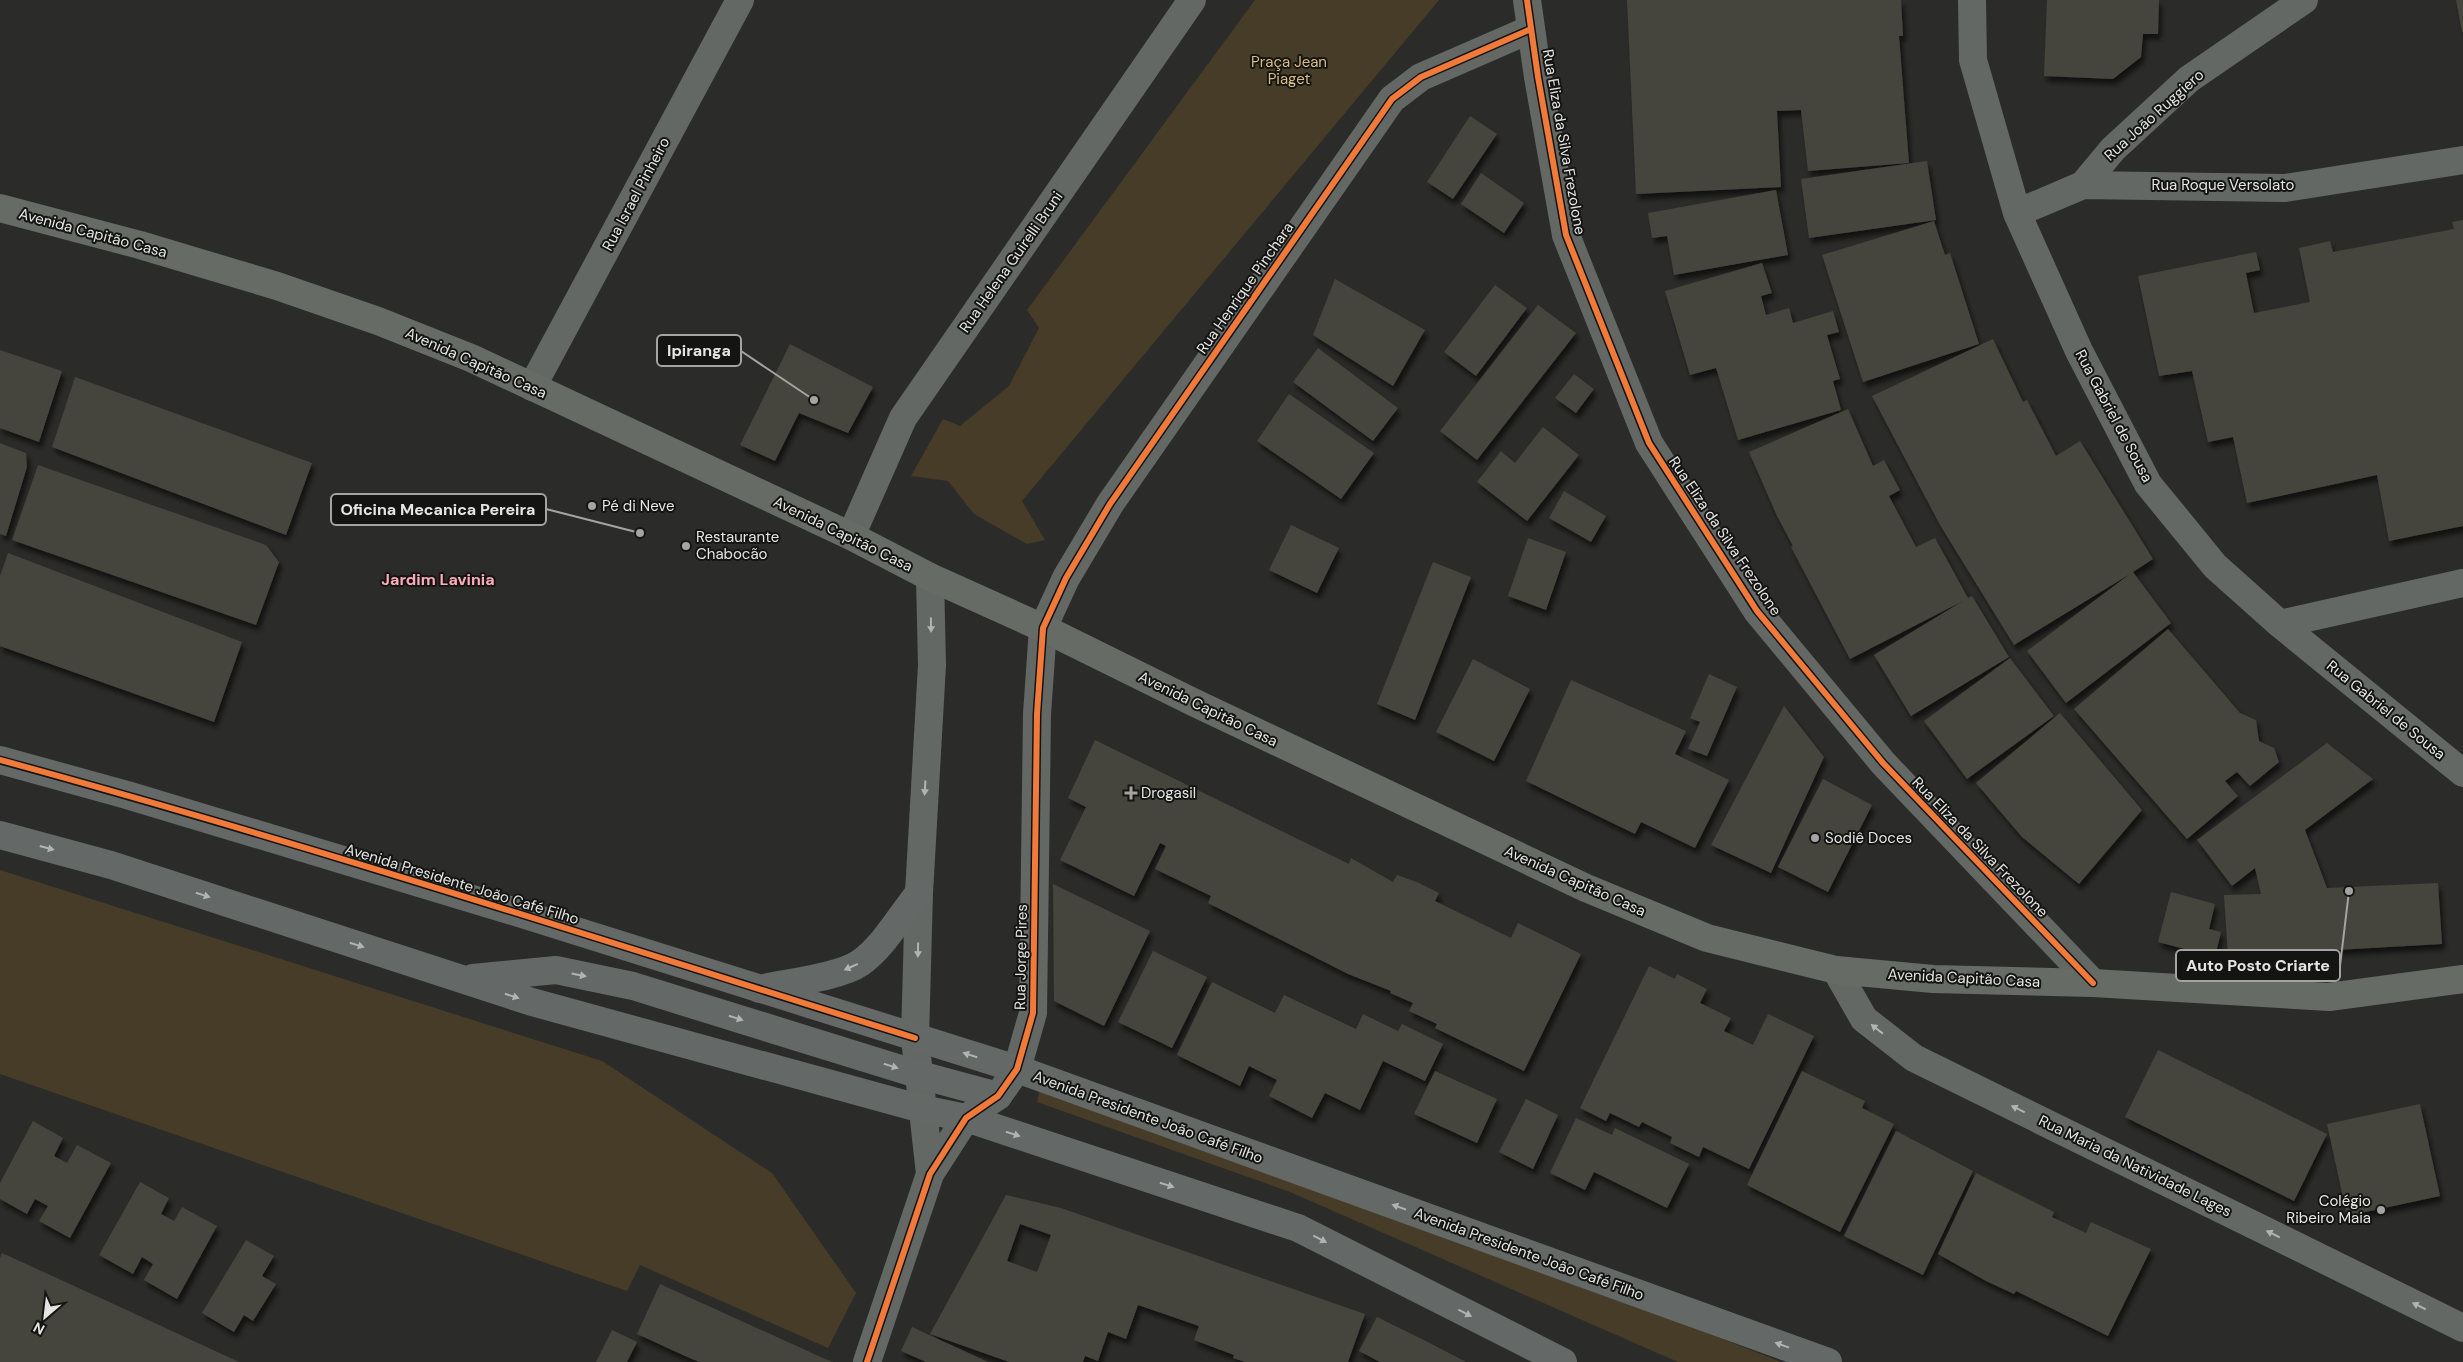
<svg xmlns="http://www.w3.org/2000/svg" width="2463" height="1362" font-family="'DM Sans',sans-serif">
<style>
.green{fill:#473c27}
.building{fill:#45453d;fill-rule:evenodd;filter:url(#shadow)}
.lines{fill:none;stroke-linecap:round;stroke-linejoin:round}
.street{stroke:#646865;stroke-width:28}
.secondary{stroke:#666b66;stroke-width:28}
.primary{stroke:#646866;stroke-width:28}
.cycleway-casing{stroke:#141513;stroke-width:9}
.cycleway{stroke:#f17a3a;stroke-width:6}
.oneway{fill:#b1b4b1}
.poi-dot{fill:#a4a5a2;stroke:#141513;stroke-width:2}
.labels{text-anchor:middle;stroke-width:4;stroke-linejoin:round;paint-order:stroke}
.park-label{font-size:15px;fill:#dbbb86;stroke:#141513}
.street-label{font-size:15px;fill:#e5e6e3;stroke:#141513}
.poi-label{font-size:15px;fill:#e5e6e3;stroke:#141513;text-anchor:start}
.neighbourhood-label{font-size:16px;font-weight:bold;fill:#ffabba;stroke:#141513}
.leader{fill:none;stroke:#a4a5a2;stroke-width:2}
.callout-dot{fill:#a4a5a2;stroke:#141513;stroke-width:2}
.callout{fill:#141513;stroke:#a4a5a2;stroke-width:2}
.callout-label{font-size:16px;text-anchor:middle;font-weight:bold;fill:#e5e6e3}
</style>
<defs>
<filter id="shadow"><feDropShadow dx="3" dy="5.5" stdDeviation="2.5" flood-color="#0009"/></filter>
</defs>
<rect width="100%" height="100%" fill="#2b2c2a"/>
<path class="green" d="M1255,0H1439L1022,501L1045,540L1027,544L974,514L948,481L911,476L943,419L960,426L1009,386L1039,328L1027,310Z
M0,870L602,1061L772,1173L856,1293L828,1348L640,1265L627,1291L0,1074Z
M1041,1085L1375,1203L1781,1362H1678L1290,1192L1037,1102Z"/>
<path class="building" d="M1627,0H1901L1903,36H1899L1909,163L1808,171L1801,110L1777,111L1781,187L1636,194Z
M2047,0H2159L2158,34H2143L2141,57L2113,79L2044,76Z
M2456,0H2463V32H2462Z
M1470,116L1497,134L1453,199L1427,182Z
M1927,161L1936,220L1809,238L1801,179Z
M1481,173L1524,203L1504,233L1461,204Z
M1776,190L1788,255L1674,275L1667,236L1652,238L1648,213Z
M2463,220V526L2389,541L2377,475L2247,503L2233,437L2208,442L2192,371L2159,376L2138,276L2256,252L2260,270L2246,273L2254,313L2310,302L2299,248L2330,241L2333,252L2454,229L2452,222Z
M1934,221L1945,255L1950,253L1979,344L1863,382L1822,255Z
M1762,263L1772,293L1761,296L1766,315L1789,308L1793,323L1833,311L1839,332L1827,335L1840,379L1833,381L1841,410L1738,440L1716,368L1690,375L1665,291Z
M1335,279L1425,330L1393,386L1313,335Z
M1495,285L1527,308L1476,376L1444,352Z
M1538,305L1576,333L1477,460L1440,431Z
M1993,339L2023,402L2027,400L2056,456L2080,441L2153,559L2133,572L2171,623L2066,703L2027,651L2130,574L2014,645L1940,525L1872,396Z
M790,344L873,387L848,433L799,413L775,461L740,445Z
M1318,348L1398,408L1373,441L1293,382Z
M0,350L62,371L39,442L0,428Z
M1574,374L1594,389L1576,413L1555,398Z
M75,377L312,463L286,535L52,447Z
M1289,394L1374,453L1341,499L1257,441Z
M1848,409L1873,466L1884,460L1900,490L1889,496L1916,547L1935,538L1968,598L1972,596L2009,657L1911,716L1874,655L1963,601L1850,659L1791,547L1793,546L1777,516L1749,452Z
M1543,427L1579,455L1527,521L1477,482L1501,451L1515,463Z
M0,443L26,453L27,467L6,536L0,534Z
M38,465L266,545L279,562L256,625L12,540Z
M1564,491L1606,516L1591,542L1549,518Z
M1291,525L1339,548L1317,593L1269,570Z
M1528,538L1566,552L1546,610L1508,596Z
M8,553L242,642L214,722L0,646V576Z
M1433,562L1471,577L1415,720L1377,704Z
M2168,629L2240,713L2256,720L2259,741L2274,748L2279,762L2250,786L2237,772L2225,781L2238,796L2187,839L2074,709Z
M2010,658L2054,716L1967,779L1924,721Z
M1473,659L1530,689L1494,761L1436,732Z
M1709,674L1737,687L1707,756L1688,749L1700,722L1690,718Z
M1571,680L1686,731L1675,754L1729,780L1695,848L1641,822L1635,834L1526,781Z
M1784,706L1824,757L1771,873L1711,845Z
M2060,713L2142,810L2079,884L2022,837L1976,783Z
M1095,740L1349,864L1351,858L1393,882L1397,875L1419,883L1439,893L1435,901L1511,938L1518,923L1581,954L1524,1071L1435,1028L1437,1024L1409,1011L1413,1003L1390,993L1391,991L1348,974L1208,903L1211,896L1155,869L1166,846L1160,843L1134,896L1060,860L1086,807L1068,798Z
M2327,743L2373,779L2305,830L2327,888L2438,883L2442,944L2228,956L2224,895L2261,894L2255,868L2232,886L2197,840Z
M1823,779L1872,805L1828,892L1778,867Z
M1053,884L1150,931L1104,1026L1054,1001Z
M2171,892L2215,904L2209,929L2221,932L2215,957L2158,942Z
M1153,951L1207,977L1172,1048L1118,1022Z
M1649,966L1675,979L1677,974L1707,989L1700,1003L1731,1018L1724,1031L1753,1045L1768,1014L1814,1036L1749,1169L1703,1147L1699,1157L1670,1143L1672,1137L1642,1122L1639,1127L1610,1113L1606,1121L1580,1108Z
M1212,982L1275,1013L1284,995L1356,1029L1363,1014L1398,1031L1402,1024L1443,1044L1425,1081L1383,1061L1360,1110L1325,1093L1312,1118L1269,1096L1277,1080L1249,1066L1240,1086L1177,1055Z
M2158,1050L2327,1134L2294,1201L2125,1117Z
M1435,1071L1497,1099L1477,1143L1414,1114Z
M1802,1071L1865,1101L1862,1108L1894,1124L1840,1232L1747,1185Z
M1526,1099L1558,1115L1533,1169L1499,1152Z
M2420,1104L2440,1196L2347,1216L2327,1124Z
M1576,1118L1612,1135L1615,1128L1689,1164L1667,1208L1594,1172L1585,1190L1550,1173Z
M33,1121L63,1138L54,1156L67,1163L77,1145L111,1163L70,1238L39,1221L48,1206L35,1199L27,1214L0,1199V1183Z
M1896,1131L1973,1171L1923,1275L1844,1236Z
M1976,1173L2054,1212L2052,1217L2086,1233L2091,1222L2151,1249L2108,1336L2016,1291L2014,1294L1986,1281L1938,1254Z
M140,1182L169,1198L161,1214L174,1221L182,1207L217,1226L177,1299L144,1280L153,1264L142,1257L133,1274L99,1255Z
M1006,1195L1061,1208L1365,1314L1348,1362H1245L1233,1358L1234,1355L1194,1340L1199,1326L1138,1305L1126,1339L1108,1332L1098,1361L1085,1356L1083,1362H1009L930,1334ZM1020,1224L1051,1235L1037,1272L1007,1261Z
M246,1240L274,1256L262,1276L276,1284L253,1321L244,1315L234,1332L202,1313Z
M2,1253L118,1306L239,1362H0V1258Z
M660,1284L823,1358L833,1362H699L685,1356L637,1334Z
M1377,1317L1426,1341L1466,1362H1380L1359,1351Z
M912,1327L988,1362H926L901,1351Z
M612,1330L637,1342L627,1362H596Z"/>
<g class="lines">
<path class="street" d="M1527,0L1538,77L1566,235L1649,443L1757,611L1883,763L2093,983
M1972,0L1973,60L2017,213L2079,351L2148,484L2215,566L2280,624L2463,773
M2083,185L2113,149L2189,79L2304,0
M2017,213L2083,185L2285,188L2463,160
M532,387L740,0
M851,536L903,418L1192,0
M930,577L932,665L919,893L915,1038L930,1174
M2280,624L2463,583
M1836,970L1864,1019L1914,1058L2463,1328
M867,1362L930,1174L966,1118L998,1096L1017,1069L1033,1013L1037,714L1043,628L1066,578L1110,504L1392,99L1421,77L1531,29"/>
<path class="secondary" d="M0,208L140,245L277,286L378,321L471,358L851,536L930,577L1043,628L1193,702L1586,888L1707,938L1836,970L1933,979L2093,983L2329,997L2463,979"/>
<path class="primary" d="M0,760L127,795L509,910L1017,1069L1828,1362
M0,835L111,865L532,1002L922,1109L966,1118L1298,1228L1563,1362
M473,978L556,970L633,986L920,1075L998,1096
M759,989C785,983 840,977 860,963C884,946 901,915 919,893"/>
<g class="cycleway-casing">
<path id="cycleway" d="M1527,0L1538,77L1566,235L1649,443L1757,611L1883,763L2093,983
M0,760C308,844 611,943 915,1038
M867,1362L930,1174L966,1118L998,1096L1017,1069L1033,1013L1037,714L1043,628L1066,578L1110,504L1392,99L1421,77L1531,29"/>
</g>
<use href="#cycleway" class="cycleway"/>
</g>
<defs><path id="oneway-solid" d="M-6-.8H1V-3.2L6.5 0L1 3.2V.8H-6Z" transform="scale(1.25)"/></defs>
<g class="oneway">
<use href="#oneway-solid" transform="translate(931 625) rotate(89)"/>
<use href="#oneway-solid" transform="translate(925 788) rotate(93)"/>
<use href="#oneway-solid" transform="translate(47 848) rotate(15)"/>
<use href="#oneway-solid" transform="translate(203 895) rotate(18)"/>
<use href="#oneway-solid" transform="translate(357 945) rotate(18)"/>
<use href="#oneway-solid" transform="translate(918 950) rotate(91)"/>
<use href="#oneway-solid" transform="translate(851 967) rotate(156)"/>
<use href="#oneway-solid" transform="translate(579 975) rotate(11)"/>
<use href="#oneway-solid" transform="translate(512 996) rotate(18)"/>
<use href="#oneway-solid" transform="translate(736 1018) rotate(17)"/>
<use href="#oneway-solid" transform="translate(1877 1029) rotate(-142)"/>
<use href="#oneway-solid" transform="translate(970 1055) rotate(-163)"/>
<use href="#oneway-solid" transform="translate(891 1066) rotate(17)"/>
<use href="#oneway-solid" transform="translate(2018 1109) rotate(-154)"/>
<use href="#oneway-solid" transform="translate(1013 1134) rotate(18)"/>
<use href="#oneway-solid" transform="translate(1167 1185) rotate(18)"/>
<use href="#oneway-solid" transform="translate(1399 1207) rotate(-160)"/>
<use href="#oneway-solid" transform="translate(2273 1234) rotate(-154)"/>
<use href="#oneway-solid" transform="translate(1320 1239) rotate(27)"/>
<use href="#oneway-solid" transform="translate(2419 1306) rotate(-154)"/>
<use href="#oneway-solid" transform="translate(1465 1313) rotate(27)"/>
<use href="#oneway-solid" transform="translate(1782 1345) rotate(-160)"/>
</g>
<g class="poi-dot">
<circle cx="592" cy="506" r="5"/>
<circle cx="686" cy="546" r="5"/>
<path d="M1128.5 785.5h5v5h5v5h-5v5h-5v-5h-5v-5h5z"/>
<circle cx="1815" cy="838" r="5"/>
<circle cx="2381" cy="1210" r="5"/>
</g>
<g class="labels">
<g class="park-label">
<text x="1289" y="67">Praça Jean<tspan x="1289" dy="17">Piaget</tspan></text>
</g>
<g class="street-label">
<text transform="translate(2154 115) rotate(-42)" y="5">Rua João Ruggiero</text>
<text transform="translate(1564 142) rotate(80)" y="5">Rua Eliza da Silva Frezolone</text>
<text x="2223" y="190">Rua Roque Versolato</text>
<text transform="translate(636 194) rotate(-62)" y="5">Rua Israel Pinheiro</text>
<text transform="translate(93 233) rotate(15)" y="5">Avenida Capitão Casa</text>
<text transform="translate(1011 262) rotate(-55)" y="5">Rua Helena Guirelli Bruni</text>
<text transform="translate(1245 288) rotate(-55)" y="5">Rua Henrique Pinchara</text>
<text transform="translate(476 363) rotate(24)" y="5">Avenida Capitão Casa</text>
<text transform="translate(2114 416) rotate(62)" y="5">Rua Gabriel de Sousa</text>
<text transform="translate(843 534) rotate(26)" y="5">Avenida Capitão Casa</text>
<text transform="translate(1725 536) rotate(56)" y="5">Rua Eliza da Silva Frezolone</text>
<text transform="translate(1208 709) rotate(26)" y="5">Avenida Capitão Casa</text>
<text transform="translate(2386 710) rotate(39)" y="5">Rua Gabriel de Sousa</text>
<text transform="translate(1980 847) rotate(46)" y="5">Rua Eliza da Silva Frezolone</text>
<text transform="translate(1575 881) rotate(24)" y="5">Avenida Capitão Casa</text>
<text transform="translate(462 884) rotate(17)" y="5">Avenida Presidente João Café Filho</text>
<text transform="translate(1021 957) rotate(-89)" y="5">Rua Jorge Pires</text>
<text transform="translate(1964 978) rotate(3)" y="5">Avenida Capitão Casa</text>
<text transform="translate(1148 1117) rotate(20)" y="5">Avenida Presidente João Café Filho</text>
<text transform="translate(2135 1166) rotate(26)" y="5">Rua Maria da Natividade Lages</text>
<text transform="translate(1529 1254) rotate(20)" y="5">Avenida Presidente João Café Filho</text>
</g>
<g class="poi-label">
<text x="602" y="511">Pé di Neve</text>
<text x="696" y="542">Restaurante<tspan x="696" dy="17">Chabocão</tspan></text>
<text x="1141" y="798">Drogasil</text>
<text x="1825" y="843">Sodiê Doces</text>
<text x="2371" y="1206" text-anchor="end">Colégio<tspan x="2371" dy="17">Ribeiro Maia</tspan></text>
</g>
<g class="neighbourhood-label">
<text x="438" y="585">Jardim Lavinia</text>
</g>
</g>
<path class="leader" d="M814 400L741 351M640 533L546 509M2349 891L2340 966"/>
<g class="callout-dot">
<circle cx="814" cy="400" r="5"/>
<circle cx="640" cy="533" r="5"/>
<circle cx="2349" cy="891" r="5"/>
</g>
<g class="callout">
<rect x="657" y="335" width="84" height="31" rx="5"/>
<rect x="331" y="494" width="215" height="31" rx="5"/>
<rect x="2176" y="950" width="164" height="31" rx="5"/>
</g>
<g class="callout-label">
<text x="699" y="356">Ipiranga</text>
<text x="438" y="515">Oficina Mecanica Pereira</text>
<text x="2258" y="971">Auto Posto Criarte</text>
</g>
<g transform="translate(45 1317) rotate(208)" stroke="#141513" stroke-width="4" paint-order="stroke">
<path d="M0-4L9 19L0 12L-9 19Z" fill="#e5e6e3"/>
<text y="-8" font-size="14" font-weight="bold" text-anchor="middle" fill="#e5e6e3">N</text>
</g>
</svg>
